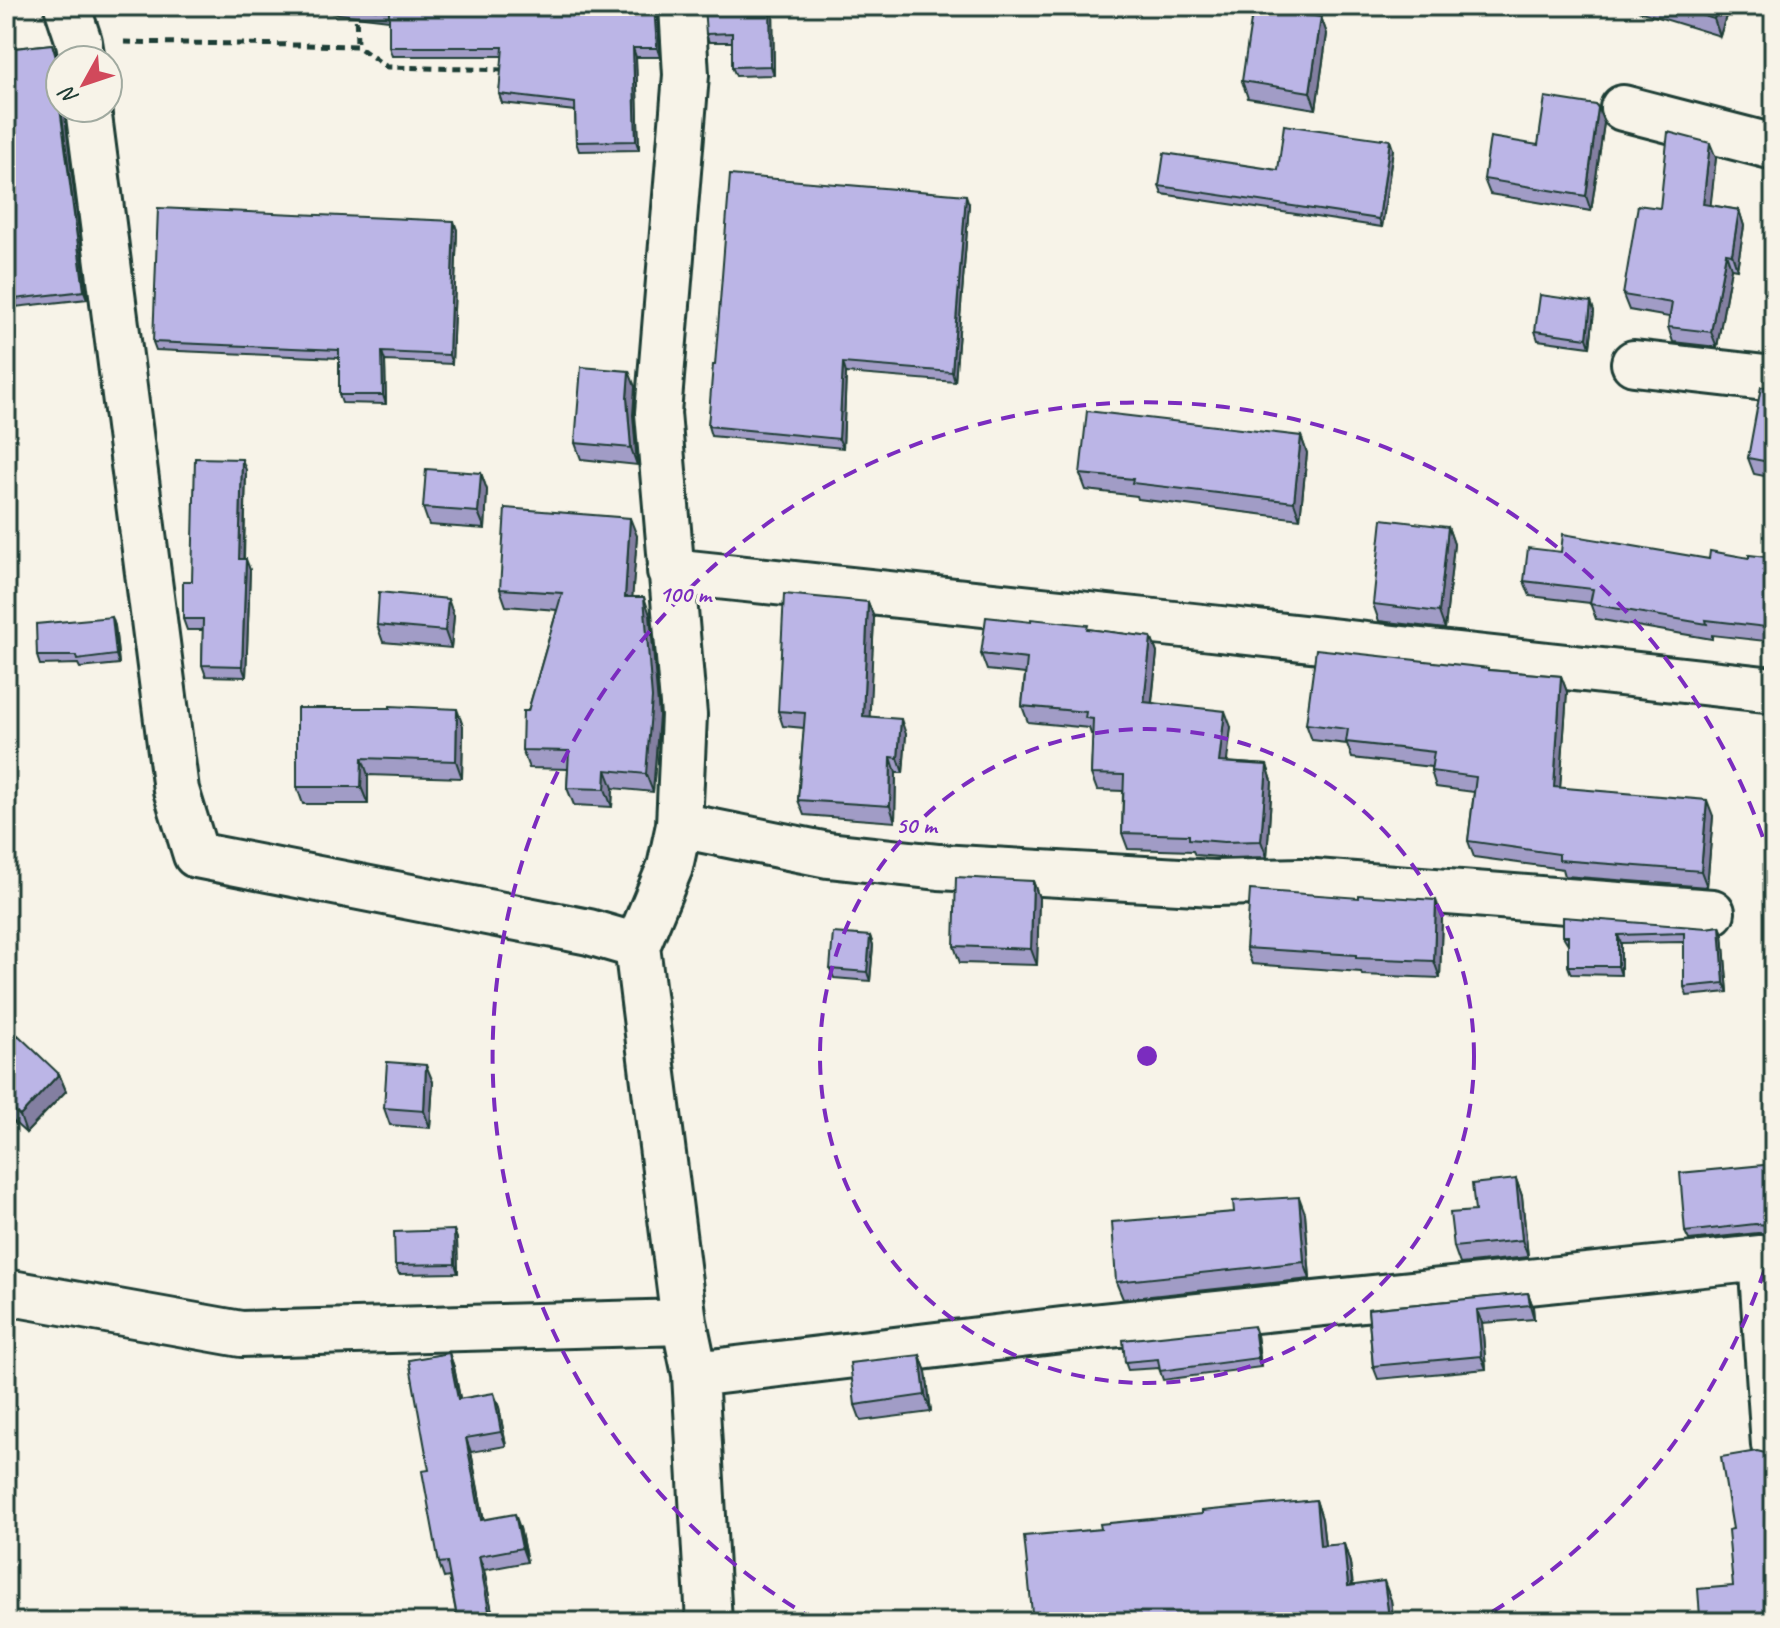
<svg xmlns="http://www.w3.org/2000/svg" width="1780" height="1628" font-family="Caveat,sans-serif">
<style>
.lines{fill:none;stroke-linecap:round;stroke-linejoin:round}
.minor-casing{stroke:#1f3d34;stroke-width:50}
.path{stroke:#1f3d34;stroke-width:5;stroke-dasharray:8 6;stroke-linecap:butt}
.minor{stroke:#f7f3e8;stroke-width:44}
.wall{fill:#a19cc6;stroke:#1f3d34;stroke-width:2}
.shaded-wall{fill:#837fa1;stroke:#1f3d34;stroke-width:2}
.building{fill:#bbb5e6;stroke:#1f3d34;stroke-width:2}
.ring{fill:none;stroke:#7b2cbf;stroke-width:4;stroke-dasharray:14 10}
.centre{fill:#7b2cbf;stroke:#f7f3e8;stroke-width:4}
.ring-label{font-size:24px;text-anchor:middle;font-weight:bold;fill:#7b2cbf;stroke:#f7f3e8;stroke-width:7;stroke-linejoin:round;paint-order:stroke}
</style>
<rect width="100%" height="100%" fill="#f7f3e8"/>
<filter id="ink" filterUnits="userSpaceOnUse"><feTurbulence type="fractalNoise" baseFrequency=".0125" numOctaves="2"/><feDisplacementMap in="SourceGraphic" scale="16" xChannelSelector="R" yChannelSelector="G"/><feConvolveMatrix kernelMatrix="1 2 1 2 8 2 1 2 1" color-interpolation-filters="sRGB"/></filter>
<g filter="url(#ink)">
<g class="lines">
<g class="minor-casing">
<path id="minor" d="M67,6L79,42L82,60
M88,108L176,790L196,855L589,932L637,946L684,1322L695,1374L709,1622
M1623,108L1774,147
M1634,363L1774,379
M670,571L1193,626L1774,690
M679,825L828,855L939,867L1214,883L1302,881L1712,912
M637,946L670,867L679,825L684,715L658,413L686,75L682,6
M6,1292L241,1334L684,1322
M695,1374L1062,1330L1761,1258L1774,1445"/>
</g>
<path class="path" d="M356,6L357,46
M124,42L357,46L387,67L508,70"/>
<use href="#minor" class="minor"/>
</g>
<path class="wall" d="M197,6H657L660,57H636L639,150L579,151L576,142L575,111L502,103L499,94L503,56H392L389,47V20L305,10L200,12Z
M773,6L774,75L736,76L732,67V42H709L706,34Z
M1636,6H1729L1720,36L1638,11Z
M1321,17L1327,34L1316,109L1248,98L1242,81Z
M52,44L55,52L60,108H64L87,299L6,308V49Z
M1598,108L1604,123L1591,211L1490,194L1484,179Z
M1393,149L1382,227L1162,194L1159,186L1278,170Z
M1716,158L1710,205L1739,210L1744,226L1737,269L1731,268L1717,347L1673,342L1668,327L1669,317L1629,310L1623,295L1660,208Z
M969,204L955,382L846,373L843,448L711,436L708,426L715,365Z
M457,230L452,364L385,361L386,404L342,403L339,395V358L156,350L153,342Z
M1591,302L1594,311L1590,347L1538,340L1535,331Z
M1774,386V478L1754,474L1748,458Z
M635,387L633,415L637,465L581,459L575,443Z
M1301,436L1307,453L1300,519L1138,499L1137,496L1086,490L1080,474Z
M246,470L244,559L250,570L246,677L206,676L202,665L203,630H187L183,619L192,581Z
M481,473L487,490L485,529L429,525L423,508Z
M1448,527L1454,544L1445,629L1379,621L1373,604Z
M637,536L632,597L650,615L659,716L653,792L613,788L612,807L574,805L567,788L568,769L529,768L522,750L528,711L557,610L506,606L500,589Z
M1561,552L1709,559L1774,558V642L1712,635V639L1596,619L1590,603L1530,596L1524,581Z
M868,602L874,618L869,716L906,734L903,773H896L895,822L804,815L798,800L804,728L783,726L778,711Z
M454,616L451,648L383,642L377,625Z
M112,617L115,626L119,664L80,668L78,664L40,665L37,656Z
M1031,622L1151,637L1157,653L1152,703L1231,727L1226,762L1267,765L1272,781L1267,857L1230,858L1195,855L1193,851L1128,849L1122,833L1123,791L1097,790L1091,774L1093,734H1091L1089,728L1028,722L1022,706L1025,674L987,670L981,654Z
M1489,670L1561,676L1567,692L1560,788L1713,816L1707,887L1565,876L1563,869L1474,857L1468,841L1474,792L1436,787L1431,771V767L1352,758L1347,744L1312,740L1306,724Z
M297,708L463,726L462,778L368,775V804H303L297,787Z
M1033,881L1039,898L1037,965L960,963L954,946Z
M1359,898L1442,917L1440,978L1362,975L1361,972L1252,964L1246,948Z
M1720,926L1723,934L1728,992L1687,996L1684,987V942L1621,943V975L1571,974L1568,966V944L1563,936L1707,928Z
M870,936L873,945L870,981L834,978L830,969Z
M6,1048L59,1074L66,1091L26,1133L6,1115Z
M433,1082L430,1128L390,1125L384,1108Z
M1774,1156V1238L1772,1234L1758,1233L1689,1240L1685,1232L1774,1164Z
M1516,1179L1522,1196L1528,1257L1460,1264L1454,1247L1475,1211Z
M1305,1213L1310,1279L1123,1299L1116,1282Z
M454,1230L457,1239L458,1273L399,1274L395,1265Z
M1528,1293L1533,1307L1534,1319L1482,1323L1486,1369L1378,1379L1373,1366L1368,1309Z
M1257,1335L1261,1367L1163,1380L1159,1368L1128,1370L1125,1362Z
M449,1353L454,1367L460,1399L499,1407L506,1446L471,1452L484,1520L520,1528L527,1562L484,1570L494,1622H458L449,1577L444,1578L439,1563L429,1470Z
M920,1355L926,1372L931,1412L861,1421L855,1405Z
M1316,1500L1322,1519L1325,1546L1344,1544L1350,1563L1353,1585L1391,1600L1394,1622H1033L1202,1514Z"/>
<path class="shaded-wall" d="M654,6H657L660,57L657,48Z
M770,6H773L774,75L771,66Z
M1718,6H1729L1720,36L1714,19Z
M1321,17L1327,34L1316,109L1310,92Z
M633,48L636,57L639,150L636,141Z
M61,108H64L87,299L84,291Z
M1598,108L1604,123L1591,211L1586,196Z
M1390,140L1393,149L1382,227L1379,219Z
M1710,143L1716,158L1709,219L1703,204Z
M966,195L969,204L955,382L952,372Z
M1739,210L1744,226L1737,269L1732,254Z
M454,221L457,230L452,364L449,355Z
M1726,253L1731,268L1717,347L1711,332Z
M1591,302L1594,311L1590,347L1587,338Z
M382,352L385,361L386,404L383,395Z
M843,363L846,373L843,448L839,439Z
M629,371L635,387L633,415L637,465L631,448L627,398Z
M1301,436L1307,453L1300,519L1294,502Z
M242,459L246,470L243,570L239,559Z
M481,473L487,490L485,529L478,512Z
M630,518L637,536L631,615L625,597Z
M1448,527L1454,544L1445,629L1439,612Z
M246,559L250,570L246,677L242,666Z
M644,597L650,615L659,716L653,792L646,774Z
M448,599L454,616L451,648L445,631Z
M868,602L874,618L869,731L863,716Z
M112,617L115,626L119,664L116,655Z
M1151,637L1157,653L1150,718L1144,702Z
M1561,676L1567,692L1559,803L1554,787Z
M457,709L463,726L462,778L456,761Z
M1225,711L1231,727L1225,778L1219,762Z
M901,719L906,734L903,773L898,758Z
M891,757L896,773L895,822L890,806Z
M362,758L368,775V804L361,787Z
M1267,765L1272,781L1267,857L1261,841Z
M606,770L613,788L612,807L605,789Z
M1707,800L1713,816L1707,887L1701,871Z
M1033,881L1039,898L1037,965L1031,949Z
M1436,900L1442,917L1440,978L1434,961Z
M1720,926L1723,934L1728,992L1724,983Z
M1618,935L1621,943V975L1618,966Z
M870,936L873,945L870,981L867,972Z
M426,1065L433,1082L430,1128L424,1111Z
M59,1074L66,1091L26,1133L20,1116Z
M1516,1179L1522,1196L1528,1257L1522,1240Z
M1299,1197L1305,1213L1310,1279L1304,1262Z
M454,1230L457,1239L458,1273L455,1264Z
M1528,1293L1533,1307L1534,1319L1530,1305Z
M1477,1310L1482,1323L1486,1369L1481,1356Z
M1254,1326L1257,1335L1261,1367L1258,1358Z
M449,1353L454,1367L463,1413L458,1399Z
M920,1355L926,1372L931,1412L925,1395Z
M494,1393L499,1407L506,1446L501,1432Z
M466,1438L471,1452L486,1534L481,1520Z
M1316,1500L1322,1519L1327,1565L1320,1546Z
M515,1514L520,1528L527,1562L522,1548Z
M1344,1544L1350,1563L1354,1605L1348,1586Z
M479,1556L484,1570L494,1622H491Z
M1384,1581L1391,1600L1394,1622H1391L1389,1618Z"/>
<path class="building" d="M347,6H654L657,48H633L636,141L576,142L575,103L499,94L503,47H389V11Z
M704,6H770L771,66L732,67V33L706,34Z
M1671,6H1718L1714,19Z
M1253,7L1321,17L1310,92L1242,81Z
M52,44L58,64L60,82V108L84,291L6,300V49Z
M1545,97L1596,105L1598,108L1586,196L1484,179L1490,137L1538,145Z
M1284,125L1390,140L1379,219L1159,186L1164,153L1278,170Z
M1668,132L1710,143L1703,204L1739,210L1732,254L1726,253L1711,332L1668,327L1672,303L1623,295L1638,205L1660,208Z
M730,175L966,195L952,372L843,363L839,439L708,426L713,365H715Z
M158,208L454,221L449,355L382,352L383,395H339V350L153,342Z
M1540,295L1591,302L1587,338L1535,331Z
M581,367L629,371L627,398L631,448L575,443Z
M1774,386V463L1748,458L1761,387Z
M1087,411L1301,436L1294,502L1132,483L1133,479L1080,474Z
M195,458L242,459L239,559H246L242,666L202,665L203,619H183V581H192Z
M426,469L481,473L478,512L423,508Z
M505,508L630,518L625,597H644L652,698L646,774L606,770L605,789L567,788L569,751L522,750L523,711H528L562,593L500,589Z
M1382,519L1448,527L1439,612L1373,604Z
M1563,534L1709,559L1710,551L1749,558V555L1774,558V628L1706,620L1707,624L1590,604L1593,589L1524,581L1528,548L1561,552Z
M379,592L448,599L445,631L377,625Z
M784,594L868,602L863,716L901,719L898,758L891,757L890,806L798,800L805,713L778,711Z
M112,617L116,655L77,660L76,656H37L36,624Z
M986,617L1031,622V619L1088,625L1087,629L1151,637L1144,702L1225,711L1219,762L1267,765L1261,841L1224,842L1189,839V835L1122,833L1124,775L1091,774L1093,719L1085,718L1086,712L1022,706L1027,659L981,654Z
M1316,649L1488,668V670L1561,676L1554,787L1707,800L1701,871L1559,860V854L1468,841L1476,777L1431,771L1434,752L1346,742L1348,729L1306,724Z
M390,706L457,709L456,761L362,758L361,787H297V708H390Z
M956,877L1033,881L1031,949L954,946Z
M1250,890L1359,898V895L1436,900L1434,961L1356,958V955L1246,948Z
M1563,917L1707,928L1720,926L1724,983L1684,987V933L1618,935V966H1568V936H1563Z
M833,933L870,936L867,972L830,969Z
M18,1035L59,1074L20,1116L6,1104V1048Z
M387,1062L426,1065L424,1111L384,1108Z
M1774,1156V1232L1770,1228V1225L1755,1224L1685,1232L1680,1173L1774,1164Z
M1516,1179L1522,1240L1454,1247L1450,1213L1475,1211L1472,1184Z
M1299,1197L1304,1262L1116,1282L1112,1222L1234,1212L1233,1201Z
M454,1230L455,1264L395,1265L394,1232Z
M1528,1293L1530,1305L1477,1310L1481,1356L1373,1366L1368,1309Z
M1254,1326L1258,1358L1160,1371L1158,1359L1125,1362L1123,1340Z
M449,1353L458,1399L494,1393L501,1432L466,1438L481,1520L515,1514L522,1548L479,1556L491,1622H458L447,1562L439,1563L422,1471L429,1470L409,1360Z
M920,1355L925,1395L855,1405L850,1363Z
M1757,1451L1769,1454L1774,1453V1622H1697V1617H1700L1698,1589L1733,1586L1728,1530L1733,1529L1721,1457Z
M1316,1500L1320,1546L1344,1544L1348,1586L1384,1581L1389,1618L1349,1622H1033L1024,1536L1101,1529L1100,1524L1202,1514V1511Z
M371,1618V1622H348Z"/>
</g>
<g class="ring">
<circle cx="1147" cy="1056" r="327"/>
<path d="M1772 1247A654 654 0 0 1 1479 1620M815 1620A654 654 0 1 1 1772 865"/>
</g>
<circle cx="1147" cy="1056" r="12" class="centre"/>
<g class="ring-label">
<text x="685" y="602">100 m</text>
<text x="916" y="833">50 m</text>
</g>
<rect width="1780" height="1628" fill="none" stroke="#f7f3e8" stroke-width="32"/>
<rect x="16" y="16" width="1748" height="1596" fill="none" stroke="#1f3d34" stroke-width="3" filter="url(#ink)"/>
<g transform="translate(84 84) rotate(230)"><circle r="38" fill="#f7f3e8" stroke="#a1aaa0" stroke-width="2"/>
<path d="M0-6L14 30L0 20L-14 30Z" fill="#d1495b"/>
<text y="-12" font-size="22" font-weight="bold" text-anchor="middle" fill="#1f3d34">N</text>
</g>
</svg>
